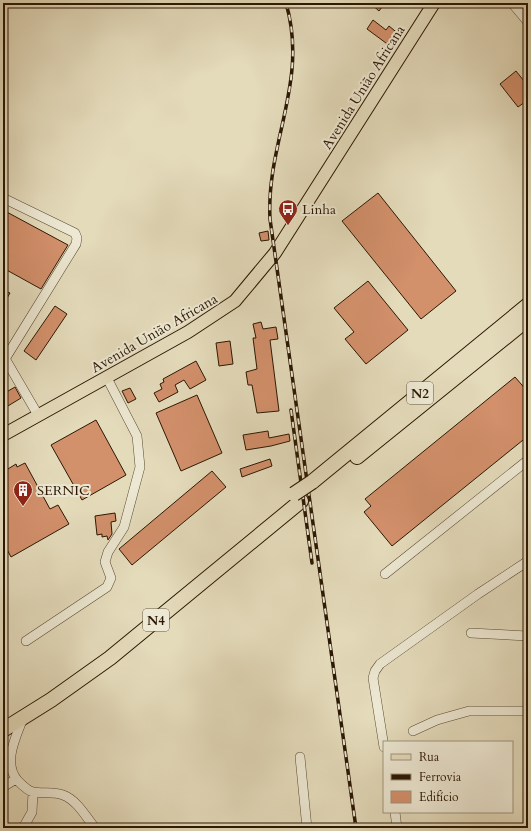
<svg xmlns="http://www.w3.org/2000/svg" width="531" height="831" font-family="Cardo,serif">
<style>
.building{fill:#d2906b;stroke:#2b1702}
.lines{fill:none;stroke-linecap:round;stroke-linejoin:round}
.minor-casing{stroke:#594830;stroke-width:10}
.major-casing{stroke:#2b1702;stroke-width:14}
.highway-casing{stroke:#2b1702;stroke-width:16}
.minor{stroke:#ede8d3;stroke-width:9}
.major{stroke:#e4dbbb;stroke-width:12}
.highway{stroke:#e4dbbb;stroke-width:14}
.rail-casing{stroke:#2b1702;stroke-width:3.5}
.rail{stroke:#ede8d3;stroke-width:2;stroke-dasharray:6;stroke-linecap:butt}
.highway-bridge-casing{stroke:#2b1702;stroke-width:16;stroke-linecap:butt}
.highway-bridge{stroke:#e4dbbb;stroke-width:14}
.labels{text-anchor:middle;stroke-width:4;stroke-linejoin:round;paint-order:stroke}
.shield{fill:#ede8d3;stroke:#655641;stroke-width:1}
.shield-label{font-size:13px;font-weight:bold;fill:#2b1702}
.street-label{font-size:14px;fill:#2b1702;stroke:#ede8d3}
.poi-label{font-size:14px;fill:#2b1702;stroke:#ede8d3;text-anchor:start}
</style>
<rect width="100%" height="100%" fill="#e4dbbb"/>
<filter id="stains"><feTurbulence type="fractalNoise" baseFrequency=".005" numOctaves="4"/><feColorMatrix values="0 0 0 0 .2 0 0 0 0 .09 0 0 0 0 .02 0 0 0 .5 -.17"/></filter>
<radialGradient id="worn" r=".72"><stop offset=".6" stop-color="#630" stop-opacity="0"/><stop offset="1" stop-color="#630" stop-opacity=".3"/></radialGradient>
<path class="building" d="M370,3H385L379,11Z
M373,20L386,30L389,26L400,35L390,46L367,29Z
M516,71L528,86V100L518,107L500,84Z
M378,193L456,291L421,319L342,221Z
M3,210L68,245L41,289L3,268Z
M268,231L269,240L261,241L259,233Z
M368,281L408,330L366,364L345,339L354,332L334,308Z
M3,290L10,293L3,305Z
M55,306L67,314L36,360L24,351Z
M261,322L263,329L276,327L278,339L270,340L279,411L257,413L252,385H248L246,372L257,369L253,338H256L253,324Z
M230,341L233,364L219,366L216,343Z
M196,361L206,380L190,389L184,380L175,385L178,392L159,402L154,393L162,389L160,384L164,382L163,379Z
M515,377L528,392V436L392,546L364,512L371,506L365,499Z
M15,387L21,398L3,409V394Z
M130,388L136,399L128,403L122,391Z
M197,395L222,453L181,471L156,413Z
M96,420L126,475L82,500L51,445Z
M268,431L269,438L289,434L290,441L271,446L246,450L243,435Z
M270,459L272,466L242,477L240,469Z
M25,463L50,509L58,505L69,524L11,557L3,542V472L16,464L17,467Z
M212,471L226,487L132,565L119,549Z
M115,513L116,521L111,522L112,534L108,540L107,536L102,537V534L97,535L95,516Z"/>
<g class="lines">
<g class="minor-casing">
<path id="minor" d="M512,3L528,22
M3,198L75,233L77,238L76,244L5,359
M3,355L38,415
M385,574L528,460
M471,633L528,636
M26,641L107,587L111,578L105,562L108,552L124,527L140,467L137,436L107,378
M23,718C16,737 2,763 18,781C22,785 28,791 33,792C43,794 53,791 63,795C77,800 86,817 95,828
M413,731L437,720L469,711H528
M384,747L373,678L375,671L380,664L478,594L528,561
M300,757L307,828
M3,768L10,758
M3,787L16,779
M395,812L397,828
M23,828L32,812L33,792"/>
</g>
<g class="major-casing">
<path id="major" d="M3,435L188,332L235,301L275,253L434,3"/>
</g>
<g class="highway-casing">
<path id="highway" d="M357,457L528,319
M312,482L528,305
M3,730L51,700L110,658L301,501"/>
</g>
<use href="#minor" class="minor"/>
<use href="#major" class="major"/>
<use href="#highway" class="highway"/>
<g class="rail-casing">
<path id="rail" d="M286,3C309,82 266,142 270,219L356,828
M291,410L312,563"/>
</g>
<use href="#rail" class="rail"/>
<g class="highway-bridge-casing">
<path id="highway-bridge" d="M294,494L312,482"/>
</g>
<use href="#highway-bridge" class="highway-bridge"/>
</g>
<defs>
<g id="bus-pin" transform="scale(1)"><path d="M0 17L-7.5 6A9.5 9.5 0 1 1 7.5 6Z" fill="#8f2418" stroke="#ede8d3"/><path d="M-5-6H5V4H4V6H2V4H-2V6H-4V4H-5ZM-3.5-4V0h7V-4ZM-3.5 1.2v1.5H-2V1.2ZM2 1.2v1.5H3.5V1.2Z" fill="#fff"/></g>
<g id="building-pin" transform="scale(1)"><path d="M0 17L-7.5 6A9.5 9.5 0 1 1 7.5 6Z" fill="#8f2418" stroke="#ede8d3"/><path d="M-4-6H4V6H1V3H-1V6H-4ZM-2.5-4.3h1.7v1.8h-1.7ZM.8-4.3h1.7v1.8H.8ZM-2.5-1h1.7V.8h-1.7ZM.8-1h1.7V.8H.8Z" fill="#fff"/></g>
</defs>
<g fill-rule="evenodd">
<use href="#bus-pin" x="288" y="209"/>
<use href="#building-pin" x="23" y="490"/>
</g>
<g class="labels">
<g class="shield">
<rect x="407" y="382" width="26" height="22" rx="3"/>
<rect x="143" y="609" width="26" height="22" rx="3"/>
</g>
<g class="shield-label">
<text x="420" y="398">N2</text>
<text x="156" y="625">N4</text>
</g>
<g class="street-label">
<text transform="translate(363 87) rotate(-58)" y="5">Avenida União Africana</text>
<text transform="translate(154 333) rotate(-30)" y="5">Avenida União Africana</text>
</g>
<g class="poi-label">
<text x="302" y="214">Linha</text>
<text x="37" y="495">SERNIC</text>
</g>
</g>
<rect width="531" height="831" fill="none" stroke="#e4dbbb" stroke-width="16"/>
<rect x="4" y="4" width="523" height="823" fill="none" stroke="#2b1702" stroke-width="2"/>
<rect x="8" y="8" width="515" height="815" fill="none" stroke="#2b1702"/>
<rect x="383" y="741" width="130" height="72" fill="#ede8d3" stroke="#9f947f"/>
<rect x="391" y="754" width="20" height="6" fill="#e4dbbb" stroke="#9f947f"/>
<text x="419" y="761" font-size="12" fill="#2b1702">Rua</text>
<rect x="391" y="774" width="20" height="6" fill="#2b1702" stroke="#9f947f"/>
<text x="419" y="781" font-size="12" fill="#2b1702">Ferrovia</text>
<rect x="391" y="791" width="20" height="12" fill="#d2906b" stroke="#9f947f"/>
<text x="419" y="801" font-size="12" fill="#2b1702">Edifício</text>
<rect width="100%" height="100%" filter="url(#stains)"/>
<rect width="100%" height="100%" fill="url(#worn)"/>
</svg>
